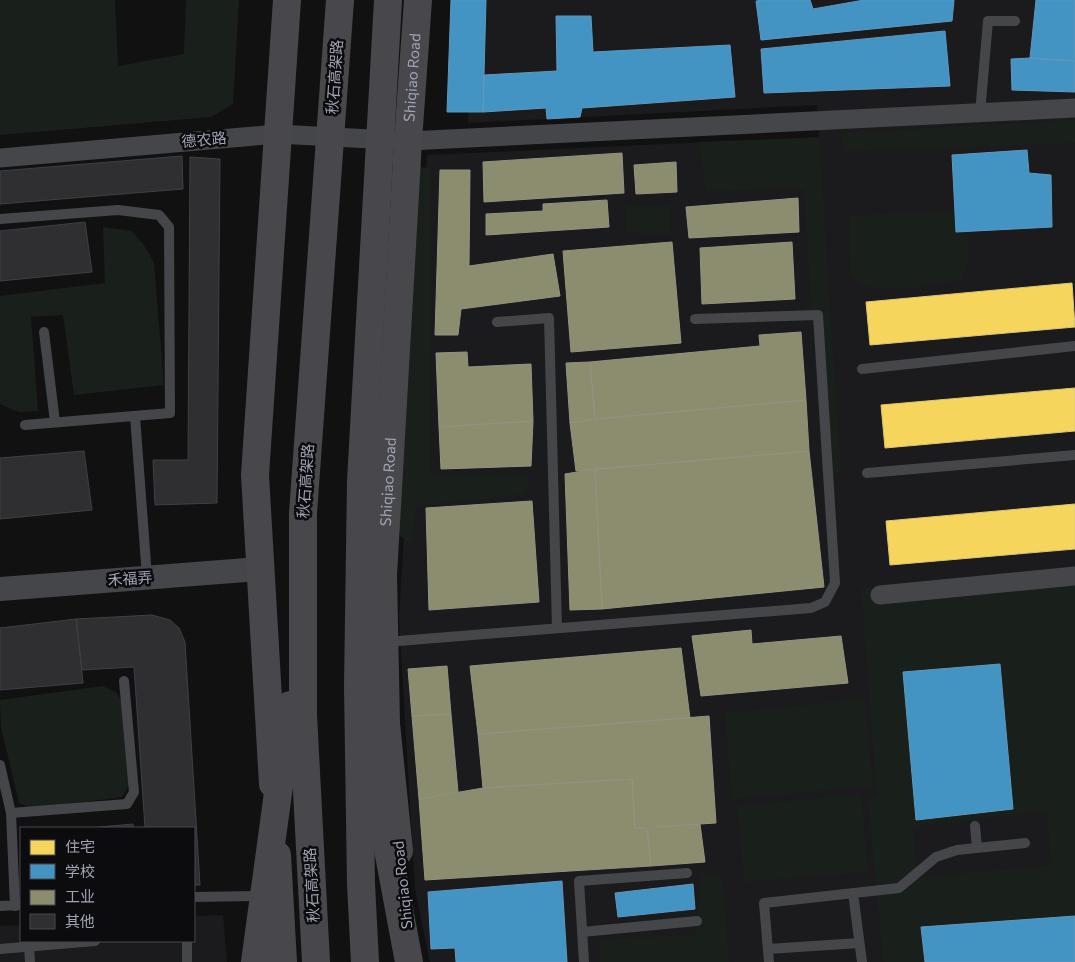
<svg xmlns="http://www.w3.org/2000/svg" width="1075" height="962" font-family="Commissioner,'Noto Sans SC',sans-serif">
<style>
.built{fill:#1b1b1d}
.green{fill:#19201b;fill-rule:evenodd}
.homes{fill:#f6d55c;stroke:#dcc676}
.schools{fill:#4393c3;stroke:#5f98be}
.industry{fill:#8c8c6e;stroke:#929383}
.building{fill:#2f2f31;stroke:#3f4045}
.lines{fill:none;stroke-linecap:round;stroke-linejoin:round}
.service{stroke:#45464a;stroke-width:10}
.minor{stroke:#45464a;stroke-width:19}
.tertiary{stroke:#45464a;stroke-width:24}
.primary{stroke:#48484c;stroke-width:28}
.trunk{stroke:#48484c;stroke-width:28}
.trunk-bridge{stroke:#48484c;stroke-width:28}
.labels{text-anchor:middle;stroke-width:5;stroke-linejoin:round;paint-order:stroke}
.street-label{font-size:15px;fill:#a0a4b4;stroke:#0c0b0d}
</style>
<rect width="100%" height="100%" fill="#111"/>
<path class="built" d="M472,0H1075V962H430L415,889L399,618L427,155L819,137L817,105L468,123Z
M223,915L227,962H0V926L21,925V941H194V916Z"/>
<path class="green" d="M0,0H115L118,66L184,54L186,0H239L233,104L211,117L0,135Z
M1075,120V143L843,151L841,133Z
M819,138L841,472H822L804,189L706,191L699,142Z
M419,167L431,168L430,474L528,475L527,494L416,506L412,544L400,536L397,515Z
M626,206H670V234L626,233Z
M966,209L968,260L962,280L920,287H866L850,276L849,216Z
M103,227L132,231L144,245L154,263L164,385L74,395L63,315L31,317L38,411L19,412L0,404V296L105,283Z
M1075,575V962H883L868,799L877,797L861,588ZM1046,812L1052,865L917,878L913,826Z
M103,686L117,693L122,703L129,785L122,797L32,809L19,803L1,727L0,700Z
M864,699L873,786L732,799L725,713Z
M861,794L868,872L744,882L737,806Z
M701,874L722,875L729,962H600L599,939L696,935Z"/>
<path class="homes" d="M1072,283L1075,327L870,345L866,302Z
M1075,388V431L885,448L881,405Z
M1075,504V549L890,565L886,521Z"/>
<path class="schools" d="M451,0H486L483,112H447Z
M762,0H810L813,9L864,0H954L952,21L761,40L756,1Z
M1036,0H1075V61L1030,58Z
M556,16H591L593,52L730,45L735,97L582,108L580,117L547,119L546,108L483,112L484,75L557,71Z
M945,31L950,86L764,93L761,49Z
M1030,58L1075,61V92L1012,90L1011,59Z
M1027,150L1029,173L1051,175L1052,227L956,232L952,155Z
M1000,664L1013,809L916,820L903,672Z
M562,881L567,962H456L455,948L431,949L428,892Z
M693,884L695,909L618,917L615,893Z
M1075,916V962H925L921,927Z"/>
<path class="industry" d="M622,153L624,193L484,202L483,162Z
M676,162L677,192L636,194L634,165Z
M440,170H470L469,266L553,254L560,296L461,309L458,335H435Z
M798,198L799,232L689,238L686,207Z
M607,200L609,227L486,235V214L543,211V204Z
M672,242L681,343L571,352L563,251Z
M792,242L795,299L702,304L700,248Z
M801,332L806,400L595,419L590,362L760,346L759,335Z
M467,352L468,367L531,364L533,421L439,427L436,353Z
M590,362L595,419L570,423L566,363Z
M806,400L809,451L576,471L570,423L595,419Z
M533,421L531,466L441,469L439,427Z
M809,451L824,587L602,609L595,469Z
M595,469L602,609L570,610L565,474Z
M532,501L539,602L429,610L426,508Z
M751,630L752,644L841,636L848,683L701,696L692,636Z
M681,648L690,718L478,734L470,666Z
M447,666L451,714L412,716L408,669Z
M451,714L458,792L419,799L412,716Z
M709,716L716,823L635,828L632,779L483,788L478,734Z
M632,779L635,828H647L651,866L425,880L419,799L483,788Z
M700,824L705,862L651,866L647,828Z"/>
<path class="building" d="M182,156L183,189L0,204V171Z
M190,157L220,159L217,503L155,505L153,460H188Z
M85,222L92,272L0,281V231Z
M84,451L92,510L0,519V458Z
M152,615L170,620L179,628L185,642L200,885H194V828H145L134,667L82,670L76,619Z
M76,619L83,683L0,690V628Z
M133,824V828H89Z"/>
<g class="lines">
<path class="service" d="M980,113L988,21H1015
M0,219L118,210L159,215L169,227L170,413L25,425
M497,322L549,318L557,628
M44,332L55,422
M862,369L1075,346
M135,416L147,577
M867,473L1075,455
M386,642L811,608L825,602L835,583L818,315L695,319
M0,765L11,813L15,906
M11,813L127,804L134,792L124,681
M975,826L977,848
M853,893L862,962
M194,897L263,896
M0,906L21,905
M582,932L697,921
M187,941V962
M29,946L30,962
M0,949L95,941
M768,949L859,943
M584,962L579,881L687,873
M769,962L764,903L899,888L936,857L957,850L1025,843"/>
<path class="minor" d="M0,158L278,134L408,141L1075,108
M880,595L1075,576"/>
<path class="tertiary" d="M0,589L260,569"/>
<g class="primary">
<path d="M273,784L255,475L287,0"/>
<path id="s1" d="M399,851L386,724L383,575L408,141L418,0"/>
<path d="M277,855L283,962"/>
</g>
<path class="trunk" d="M366,732L409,962"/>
<path class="trunk-bridge" d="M255,962L290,705
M316,962L303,715V513L340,0
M365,962L361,884L358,687L361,481L388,0"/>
</g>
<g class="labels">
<g class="street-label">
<text transform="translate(335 77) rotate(-86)" y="5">秋石高架路</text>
<text dy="5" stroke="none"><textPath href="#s1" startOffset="775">Shiqiao Road</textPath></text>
<text transform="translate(204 140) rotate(-5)" y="5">德农路</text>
<text transform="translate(306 481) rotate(-86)" y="5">秋石高架路</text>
<text dy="5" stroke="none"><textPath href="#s1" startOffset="370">Shiqiao Road</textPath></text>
<text transform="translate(130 579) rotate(-4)" y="5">禾福弄</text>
<text transform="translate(312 885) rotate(-93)" y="5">秋石高架路</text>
<text transform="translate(403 885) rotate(-96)" y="5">Shiqiao Road</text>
</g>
</g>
<rect x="20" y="827" width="175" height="115" fill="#0c0b0d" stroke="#474850"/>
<rect x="30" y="840" width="25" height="15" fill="#f6d55c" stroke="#474850"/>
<text x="65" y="852" font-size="15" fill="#a0a4b4">住宅</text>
<rect x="30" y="864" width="25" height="15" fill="#4393c3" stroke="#474850"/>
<text x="65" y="877" font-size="15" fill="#a0a4b4">学校</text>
<rect x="30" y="890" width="25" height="15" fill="#8c8c6e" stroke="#474850"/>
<text x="65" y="902" font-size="15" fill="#a0a4b4">工业</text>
<rect x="30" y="914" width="25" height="15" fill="#2f2f31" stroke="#474850"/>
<text x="65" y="927" font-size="15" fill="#a0a4b4">其他</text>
</svg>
